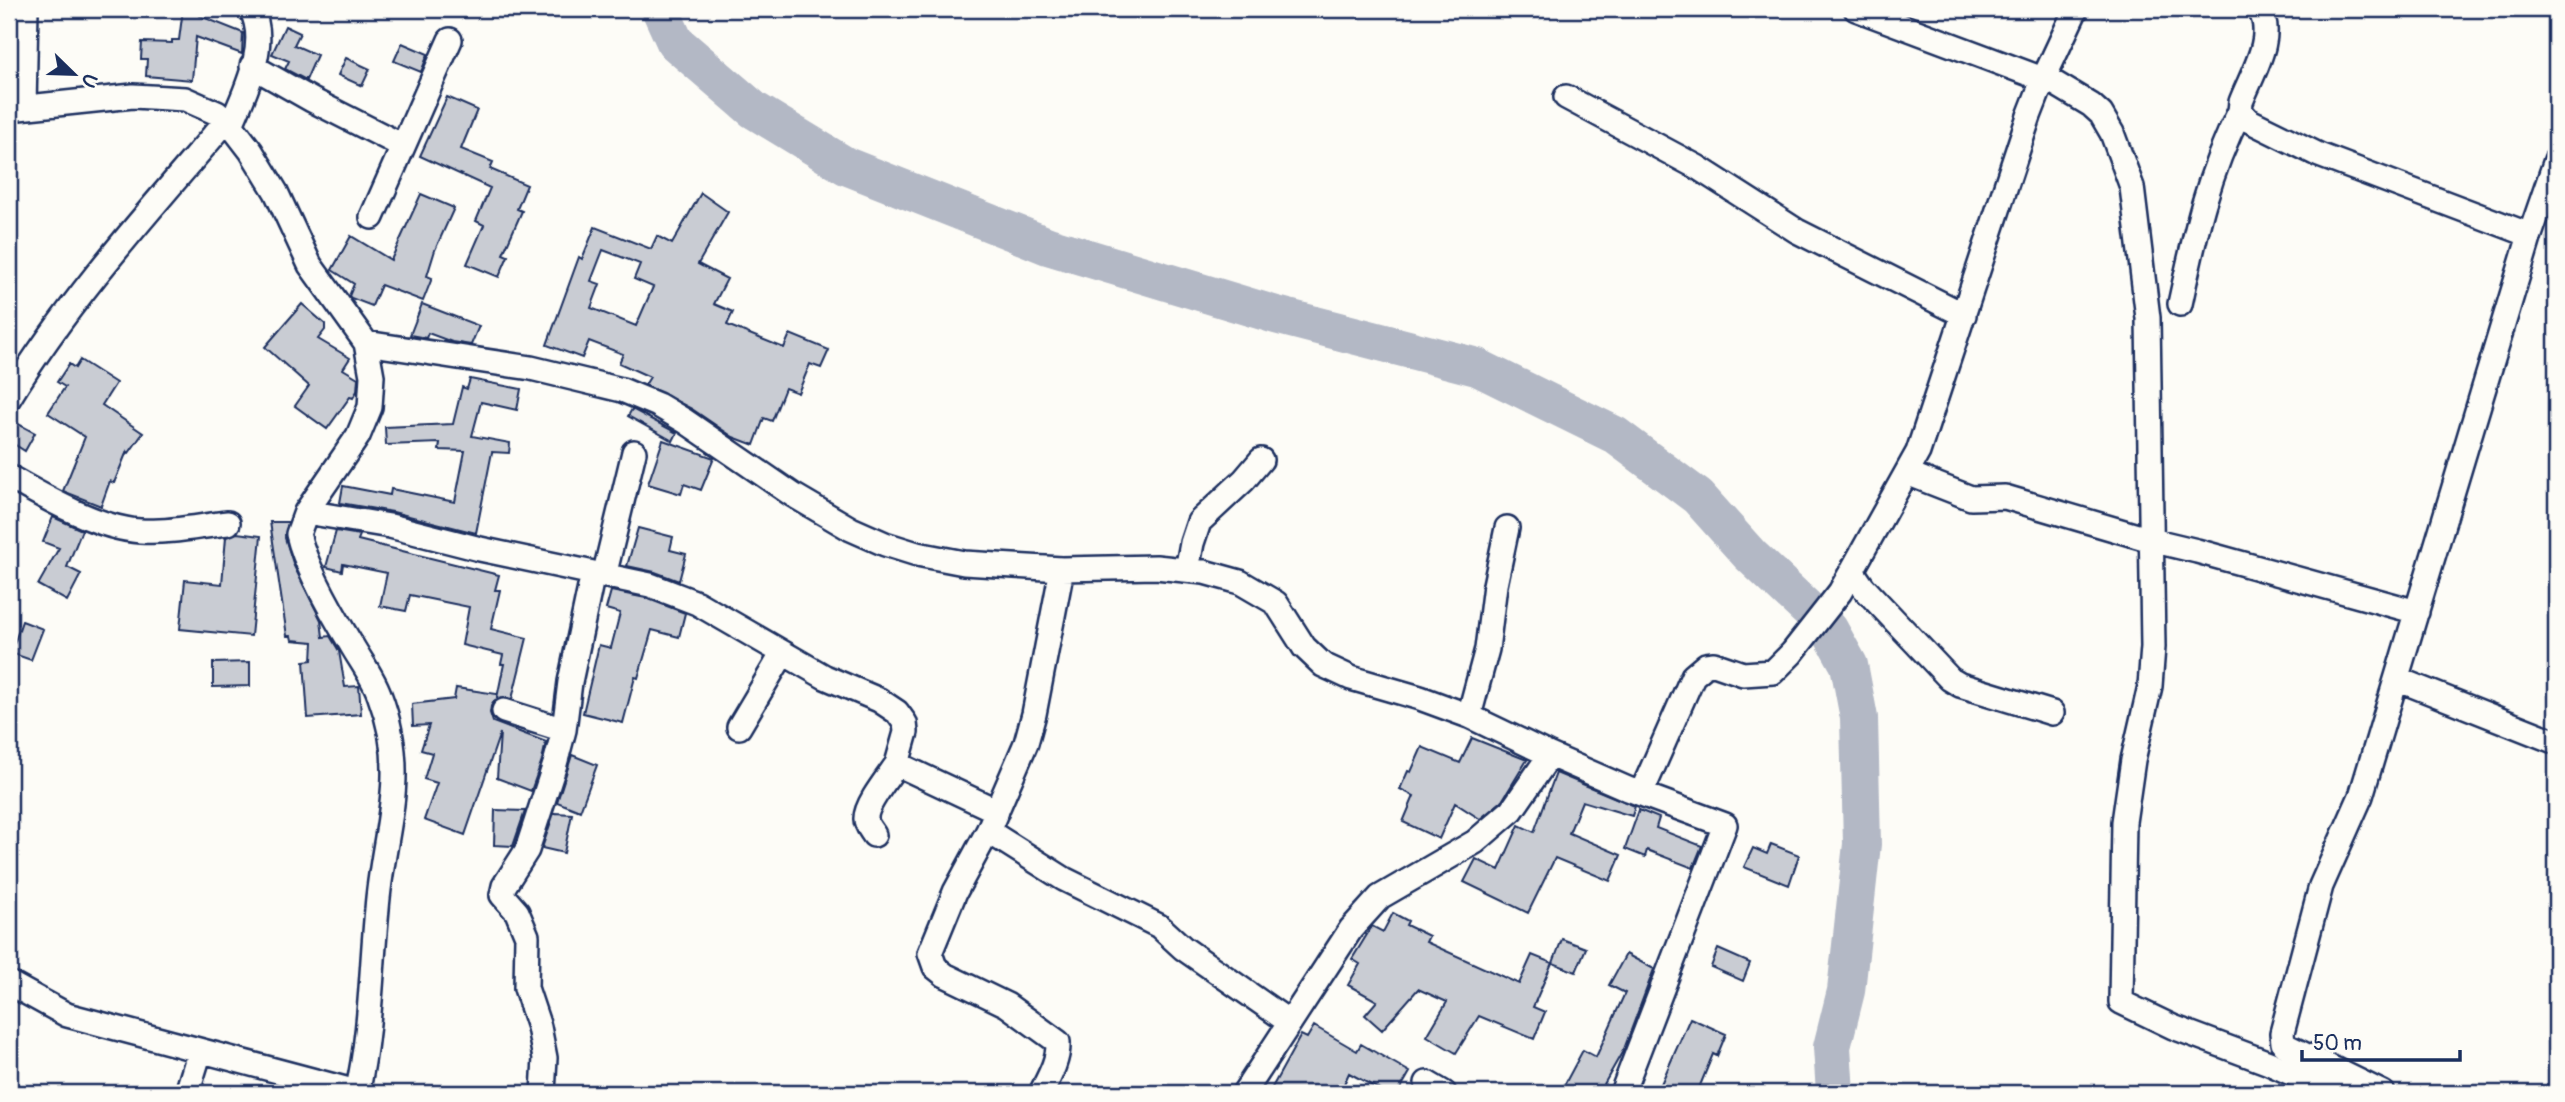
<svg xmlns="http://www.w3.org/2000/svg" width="2565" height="1102" font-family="Pangolin,sans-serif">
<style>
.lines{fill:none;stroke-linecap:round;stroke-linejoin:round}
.river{stroke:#b3b8c5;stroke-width:38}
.building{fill:#c9ccd3;stroke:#1b2f5e;stroke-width:2;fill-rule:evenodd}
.street-casing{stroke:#1b2f5e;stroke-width:28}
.street{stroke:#fdfcf7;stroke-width:23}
</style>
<rect width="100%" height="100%" fill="#fdfcf7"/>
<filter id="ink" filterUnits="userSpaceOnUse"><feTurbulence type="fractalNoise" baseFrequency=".0143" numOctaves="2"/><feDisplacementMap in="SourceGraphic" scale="14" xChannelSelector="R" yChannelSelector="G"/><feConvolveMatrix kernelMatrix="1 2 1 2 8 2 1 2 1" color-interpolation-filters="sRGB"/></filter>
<g filter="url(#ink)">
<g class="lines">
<path class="river" d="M660,9L675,42L754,110L846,166L1048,246L1276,315L1477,367L1615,435L1698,497L1750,555L1829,629L1849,665L1859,718L1862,844L1846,991L1832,1047L1835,1093"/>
</g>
<path class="building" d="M183,9L201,11L200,16L243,33L242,54L196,37L192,80L146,76L147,59H141L142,42L172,43V40H179Z
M285,26L300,33L294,45L317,55L306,80L285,69L289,61L272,54Z
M402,43L428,54L421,72L394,61Z
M346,58L370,69L362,86L338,75Z
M447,97L477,110L461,149L493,162L490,169L527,185L517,209L522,211L503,254L508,256L499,277L467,264L484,225L476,221L490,188L420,156Z
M701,193L728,212L698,264L727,279L714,304L733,312L727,325L784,348L790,334L829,350L821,368L810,364L798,393L785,388L772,421L764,418L754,445L733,437L692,409L645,385L650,377L619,363L623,354L589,341L582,358L547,345L579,257L582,259L595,227L651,249L657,236L672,244ZM603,250L640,264L634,279L653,287L636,326L591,308L600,284L591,281Z
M421,194L454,208L435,250L427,276L432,278L423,301L381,285L372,306L351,298L349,296L354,284L332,270L351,236L391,260Z
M302,304L325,324V330L318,339L350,358L343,369L358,378L357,391L353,398L350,397L327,429L295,406L309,386L265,347Z
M422,304L479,326L471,345L452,342L428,333L426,338L410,335Z
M80,360L116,383L102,405L143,433L129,453L127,451L114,483L110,481L101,506L63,491L85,437L48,413L65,387L57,382L69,364L75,368Z
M470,379L521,389L517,410L481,402L472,436L510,443L509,453L492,452L476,533L393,512L340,503L343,486L390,495L391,489L455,502L465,451L439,450L440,443L386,445L385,427L453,424L462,387L467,389Z
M632,409L677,433L673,441L628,416Z
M9,419L35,433L25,451L9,441Z
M663,440L714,458L701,490L684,484L681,494L648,484Z
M53,517L82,530L67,567L81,574L67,601L38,585L59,548L43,542Z
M270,522H288L285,538L294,566L321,620L323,637L330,636L339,651L345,687L359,686L361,714L308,718L304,661L312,660L313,642L292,640L291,636H287Z
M638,528L673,537L670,550L686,554L679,581L655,572L627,566Z
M336,531L360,535L358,540L499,575L495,590H500L491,629L527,638L512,699L502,697L495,700L491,706L490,713L493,722L546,742L542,760L531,791L497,778L500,733L465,835L424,820L437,783L424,779L432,753L421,750L429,725L413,726L412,704L454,699L456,688L497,694V698L504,664H501L503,655L462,645L469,607L410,595L406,611L380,606L387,573L343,564L342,571L326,567Z
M237,533L261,536L251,636L180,629L185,580L222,584L226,537Z
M611,591L646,598L685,613L679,637L652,630L638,678L635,677L623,723L583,713L599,645L611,648L620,613L606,609Z
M22,621L43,629L31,660L11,653Z
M250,662V686L213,687V663Z
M1472,738L1527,760L1502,801L1480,819L1455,803L1439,839L1403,822L1414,796L1400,789L1408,771L1411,772L1422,747L1460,763Z
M572,755L597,765L580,811L557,802Z
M1556,773L1635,806L1632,816L1582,801L1569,833L1621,855L1610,881L1555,858L1528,913L1464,882L1476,859L1499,870L1519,825L1534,832Z
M495,810L525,811L513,846L494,845Z
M1639,810L1659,818L1656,828L1702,846L1693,868L1647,850L1645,857L1625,849Z
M554,813L572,814L564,853L542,848Z
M1771,844L1799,855L1789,885L1744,867L1753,848L1767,854Z
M1393,913L1408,921L1406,925L1429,936L1426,942L1519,984L1532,955L1552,963L1533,1007L1545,1012L1534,1039L1479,1016L1456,1053L1427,1036L1447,1002L1418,989L1382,1030L1365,1015L1377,1001L1348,985L1360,964L1352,959L1371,928L1372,926L1383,932Z
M1562,939L1586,948L1576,972L1553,963Z
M1718,949L1750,963L1743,981L1711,967Z
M1626,954L1654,969L1624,1049L1599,1093H1560L1583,1050L1596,1057L1625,993L1609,985Z
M1690,1018L1726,1034L1717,1056L1713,1054L1697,1093H1657Z
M1314,1026L1357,1051L1361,1044L1410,1072L1398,1093H1386L1349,1073L1340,1093H1269L1301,1035L1307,1038Z"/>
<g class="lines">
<g class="street-casing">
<path id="street" d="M1856,9L2056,84L2091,105L2101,114L2112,133L2132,187L2148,318L2153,647L2150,686L2133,760L2124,822L2121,1002L2173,1027L2269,1063L2335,1093
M2259,9C2277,36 2251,75 2241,102L2240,111L2248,120L2319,155L2530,235
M252,66L312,100L403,146
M1566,97L1697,167L1797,231L1964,315
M24,107L26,9
M9,109L133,96L185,99L217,113L231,125L251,151L276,192L310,265L366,343L372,376L370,407L358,436L306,512L298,534C306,568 332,613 351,644C360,660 373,677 379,694C411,777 383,828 377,909C371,971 371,1032 357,1093
M231,125C245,92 270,44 251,9
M372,217L450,40
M2180,304C2195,234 2207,176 2240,111
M366,343L531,368L622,390L658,405L685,421L793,495L851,529L885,544L917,554L964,563L1062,569L1156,567L1204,572L1240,582L1276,603L1304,647L1323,665L1351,678L1420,698L1469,716L1550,755L1628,789L1725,825L1622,1093
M9,398C70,298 150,210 226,121
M1907,473L1971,498L2005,497L2151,540L2197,551L2417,612
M9,477C46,498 97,528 140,531C169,533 200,526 228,523
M306,512L390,526L480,549L650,585L697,603L825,677L879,700L897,712L905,723L906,732L897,764L997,811
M1187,570L1192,543L1199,522L1244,480L1261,460
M1852,571L1863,587L1950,679L1960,685L2052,713
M604,576L634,452
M2397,679L2556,742
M504,711L564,730
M1469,716L1487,649L1495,585L1507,528
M739,727L783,653
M1641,794L1693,676L1706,665L1714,664L1743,674L1773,672L1792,653L1840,592L1918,452L2029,116L2043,80L2076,9
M988,831L1064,879L1159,926L1183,948L1289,1022
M874,835C871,830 866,825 866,819C865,805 889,776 897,764
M9,983L67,1015L357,1092
M1427,1083L1444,1093
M187,1093L200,1051
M543,1093L545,1058L539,1027L526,988L527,936L517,912L502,895L504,886L527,850L555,764L564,730L570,682L593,573
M1041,1093C1049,1077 1059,1060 1058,1042L1007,1005L945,975L935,967L930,953L955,892L988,831L1026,743L1034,714L1062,569
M1244,1093L1351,929L1380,897L1475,842L1512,810L1550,755
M2383,1093L2285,1045L2283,1043L2282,1033L2321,886L2361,796L2530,235L2556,160"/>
</g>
<use href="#street" class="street"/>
</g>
</g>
<rect width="2565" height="1102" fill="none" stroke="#fdfcf7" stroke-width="35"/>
<rect x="18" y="18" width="2530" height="1067" fill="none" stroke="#1b2f5e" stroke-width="2.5" filter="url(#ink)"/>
<g transform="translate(74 74) rotate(113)" stroke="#fdfcf7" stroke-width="5" paint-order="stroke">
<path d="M0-5L12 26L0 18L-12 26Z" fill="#1b2f5e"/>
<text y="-10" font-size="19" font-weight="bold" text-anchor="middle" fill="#1b2f5e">U</text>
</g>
<path d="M2302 1050v10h158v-10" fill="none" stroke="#1b2f5e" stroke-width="3.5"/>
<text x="2313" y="1050" font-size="21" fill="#1b2f5e" stroke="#fdfcf7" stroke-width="5" paint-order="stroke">50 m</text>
</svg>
